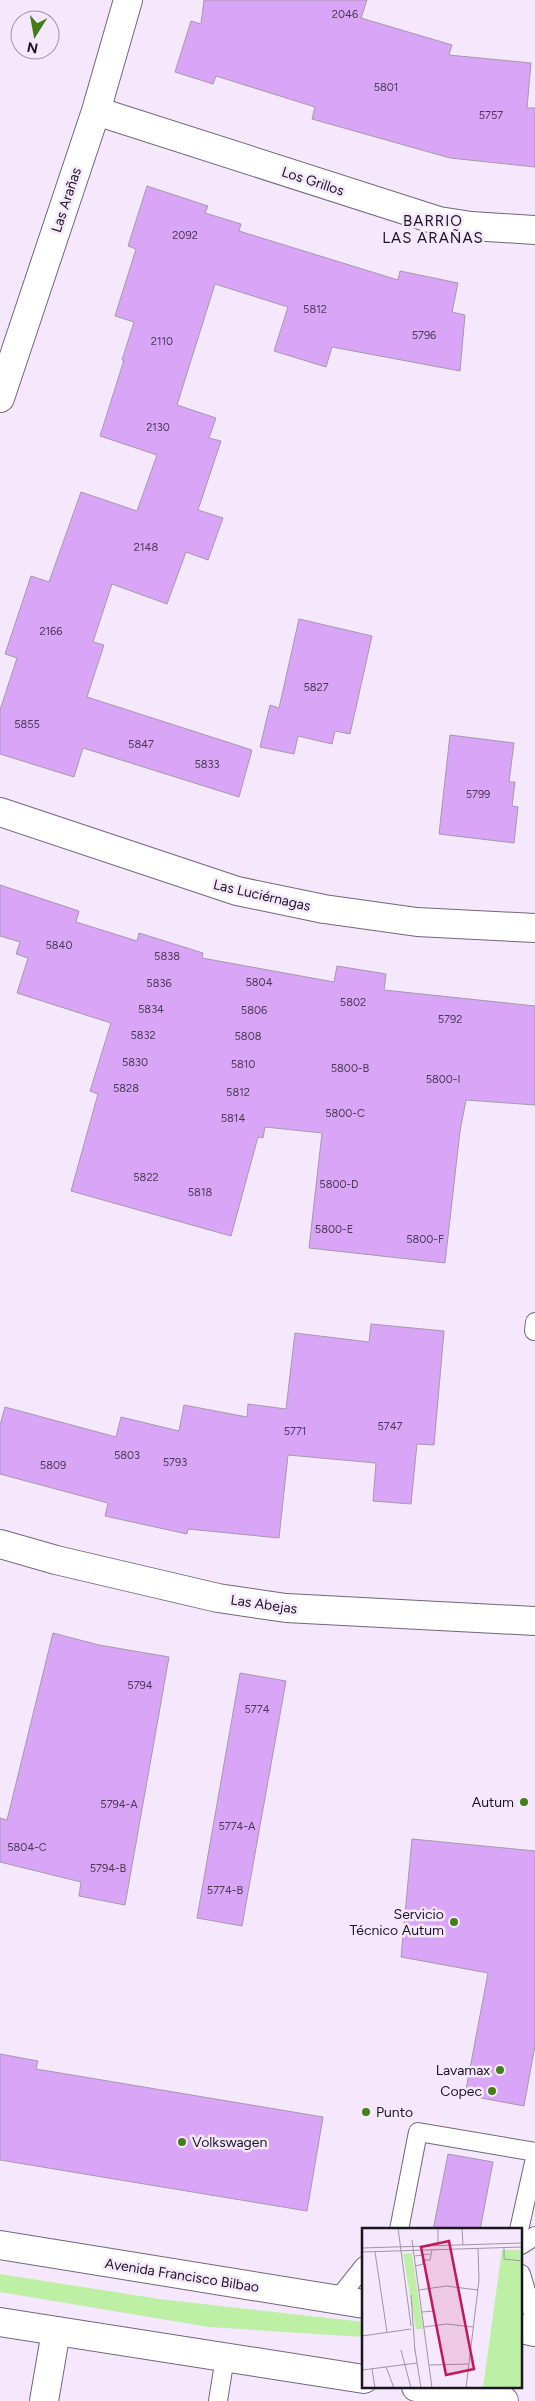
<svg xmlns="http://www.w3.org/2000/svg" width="535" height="2401" font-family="Figtree,sans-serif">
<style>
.green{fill:#bdefa4}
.building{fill:#d9a5f6;stroke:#a599ac}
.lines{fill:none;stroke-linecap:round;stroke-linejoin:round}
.lane-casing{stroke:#726679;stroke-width:20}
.street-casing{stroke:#726679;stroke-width:30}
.primary-casing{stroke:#726679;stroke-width:30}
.lane{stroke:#fff;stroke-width:18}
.street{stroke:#fff;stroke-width:28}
.primary{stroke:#fff;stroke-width:28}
.poi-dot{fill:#437e19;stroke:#f5e8fd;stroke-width:2}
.labels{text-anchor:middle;stroke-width:5;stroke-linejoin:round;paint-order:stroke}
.number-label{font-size:11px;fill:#4a3a53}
.street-label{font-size:14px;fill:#1b161d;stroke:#f5e8fd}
.poi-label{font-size:14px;fill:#1b161d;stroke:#f5e8fd;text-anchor:end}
.neighbourhood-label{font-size:15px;letter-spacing:1px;fill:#1b161d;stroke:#f5e8fd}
.inset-road{fill:none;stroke:#9e94a3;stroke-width:1}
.view{fill:#c2185b;fill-opacity:0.15;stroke:#c2185b;stroke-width:2.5}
.inset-edge{fill:none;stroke:#1b161d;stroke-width:2.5}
</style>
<rect width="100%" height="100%" fill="#f5e8fd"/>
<path class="green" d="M0,2274L159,2299L364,2322V2337L209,2327L0,2292Z"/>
<path class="building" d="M204,0H367L361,18L452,45L449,55L531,63L527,108H535V167L450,158L312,119L315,107L216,76L213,84L175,72L191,21L201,24Z
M147,186L208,206L205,213L241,224L239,231L398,280L400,271L458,283L452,312L465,315L460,371L332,347L326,367L274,351L288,307L215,284L177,405L216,418L209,438L221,441L198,510L223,518L208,560L186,552L167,604L112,584L93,642L104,645L87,697L252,750L239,797L83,748L74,777L0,754V710L17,658L5,654L31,576L49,582L81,492L137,511L157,455L100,436L124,360H122L134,322L115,316L136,249L128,246Z
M299,619L372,636L350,734L335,731L332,744L298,736L294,754L260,747L270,705L279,708Z
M450,735L514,743L509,782H515L512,806L518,807L514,843L439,834Z
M0,885L79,911L76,922L137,941L139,933L203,953L202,958L334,982L337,966L386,974L384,990L535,1006V1105L466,1100L460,1131L445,1263L309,1248L322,1133L265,1127L263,1138L258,1137L231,1236L71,1191L98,1094L90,1091L111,1023L17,993L28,958L16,954L20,942L0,936Z
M371,1324L444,1331L434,1445L417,1444L411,1504L373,1501L376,1463L288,1455L279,1538L188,1529L187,1534L105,1516L108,1503L0,1474V1425L5,1407L116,1437L121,1417L179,1431L184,1405L247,1417L248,1404L286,1409L295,1333L369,1342Z
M53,1633L99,1645L169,1657L125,1905L79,1896L81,1882L0,1862V1818L7,1820Z
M240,1673L286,1681L242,1926L197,1918Z
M412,1839L535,1851V2045L524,2106L465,2095L488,1973L401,1957Z
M0,2054L38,2061L36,2069L323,2117L307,2211L0,2160Z
M448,2154L493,2162L480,2230H433Z"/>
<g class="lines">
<g class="lane-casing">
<path id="lane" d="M534,1331L535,1322
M399,2230L418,2132L535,2152
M519,2230L535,2158
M521,2245L535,2236
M521,2274L535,2321
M337,2300L364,2266
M218,2401L225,2357"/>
</g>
<g class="street-casing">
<path id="street" d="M96,111L439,221L471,226L535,230
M0,398L96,111L128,0
M0,812L237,891L324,909L417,922L535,928
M0,1544L56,1560L218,1598L286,1608L535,1621
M44,2401L56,2331"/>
</g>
<g class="primary-casing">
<path id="primary" d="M0,2245L364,2304
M0,2322L364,2379
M521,2329L535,2332
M416,2387L504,2401"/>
</g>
<use href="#lane" class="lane"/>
<use href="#street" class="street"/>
<use href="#primary" class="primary"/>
</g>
<g class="poi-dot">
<circle cx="524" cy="1802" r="5"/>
<circle cx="454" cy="1922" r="5"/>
<circle cx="500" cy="2070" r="5"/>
<circle cx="492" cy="2091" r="5"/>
<circle cx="366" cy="2112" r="5"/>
<circle cx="182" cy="2142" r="5"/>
</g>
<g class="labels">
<g class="number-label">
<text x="345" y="18">2046</text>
<text x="386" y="91">5801</text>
<text x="491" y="119">5757</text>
<text x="185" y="239">2092</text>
<text x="315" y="313">5812</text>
<text x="424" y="339">5796</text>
<text x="162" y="345">2110</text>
<text x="158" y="431">2130</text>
<text x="146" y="551">2148</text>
<text x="51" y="635">2166</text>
<text x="316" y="691">5827</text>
<text x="27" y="728">5855</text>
<text x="141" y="748">5847</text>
<text x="207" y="768">5833</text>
<text x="478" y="798">5799</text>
<text x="59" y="949">5840</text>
<text x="167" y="960">5838</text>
<text x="259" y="986">5804</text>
<text x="159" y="987">5836</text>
<text x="353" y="1006">5802</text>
<text x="151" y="1013">5834</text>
<text x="254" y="1014">5806</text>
<text x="450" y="1023">5792</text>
<text x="143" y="1039">5832</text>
<text x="248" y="1040">5808</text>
<text x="135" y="1066">5830</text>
<text x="243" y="1068">5810</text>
<text x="350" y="1072">5800-B</text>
<text x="443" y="1083">5800-I</text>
<text x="126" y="1092">5828</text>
<text x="238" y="1096">5812</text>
<text x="345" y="1117">5800-C</text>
<text x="233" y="1122">5814</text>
<text x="146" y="1181">5822</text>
<text x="339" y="1188">5800-D</text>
<text x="200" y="1196">5818</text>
<text x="334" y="1233">5800-E</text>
<text x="425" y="1243">5800-F</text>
<text x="390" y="1430">5747</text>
<text x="295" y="1435">5771</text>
<text x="127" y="1459">5803</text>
<text x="175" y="1466">5793</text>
<text x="53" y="1469">5809</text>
<text x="140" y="1689">5794</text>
<text x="257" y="1713">5774</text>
<text x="119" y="1808">5794-A</text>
<text x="237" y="1830">5774-A</text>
<text x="27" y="1851">5804-C</text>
<text x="108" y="1872">5794-B</text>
<text x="225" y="1894">5774-B</text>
</g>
<g class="street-label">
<text transform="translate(313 181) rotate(18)" y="5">Los Grillos</text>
<text transform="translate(66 200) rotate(-72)" y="5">Las Arañas</text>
<text transform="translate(262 895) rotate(13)" y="5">Las Luciérnagas</text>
<text transform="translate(264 1604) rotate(8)" y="5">Las Abejas</text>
<text transform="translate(182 2275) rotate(9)" y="5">Avenida Francisco Bilbao</text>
</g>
<g class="poi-label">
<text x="514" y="1807">Autum</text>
<text x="444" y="1919">Servicio<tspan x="444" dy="16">Técnico Autum</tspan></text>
<text x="490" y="2075">Lavamax</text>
<text x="482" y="2096">Copec</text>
<text x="376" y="2117" text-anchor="start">Punto</text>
<text x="192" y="2147" text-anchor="start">Volkswagen</text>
</g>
<g class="neighbourhood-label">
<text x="433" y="226">BARRIO<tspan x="433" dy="17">LAS ARAÑAS</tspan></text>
</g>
</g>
<g transform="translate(362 2228)">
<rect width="160" height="160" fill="#f5e8fd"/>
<path d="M140,22H160V160H121ZM50,25L61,101H54L41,26Z" fill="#bdefa4"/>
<path class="inset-road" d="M36,0L49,98M100,0L101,17M50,12L70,160M76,18V0M0,20L160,15M142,20V31L160,33M0,24L160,19M13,24L25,104M53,28L68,26M61,32H68L70,22M54,38L61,36L60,23M57,62L84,58L116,62M49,67L53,123M60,84L71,83L70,76M62,99L85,96L111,99M0,108L49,101M39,122L49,160M53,122L59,160M68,137L106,136M24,139L32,160M10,141L13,160M0,142L55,135M104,160L117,52L116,21"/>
<path class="view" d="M87,13L112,141L84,147L59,19Z"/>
<rect width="160" height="160" class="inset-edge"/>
</g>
<g transform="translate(35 35) rotate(191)"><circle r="24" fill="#f5e8fd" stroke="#9e94a3"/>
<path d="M0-4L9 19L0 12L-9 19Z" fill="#437e19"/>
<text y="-8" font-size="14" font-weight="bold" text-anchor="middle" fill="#1b161d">N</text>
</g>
</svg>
